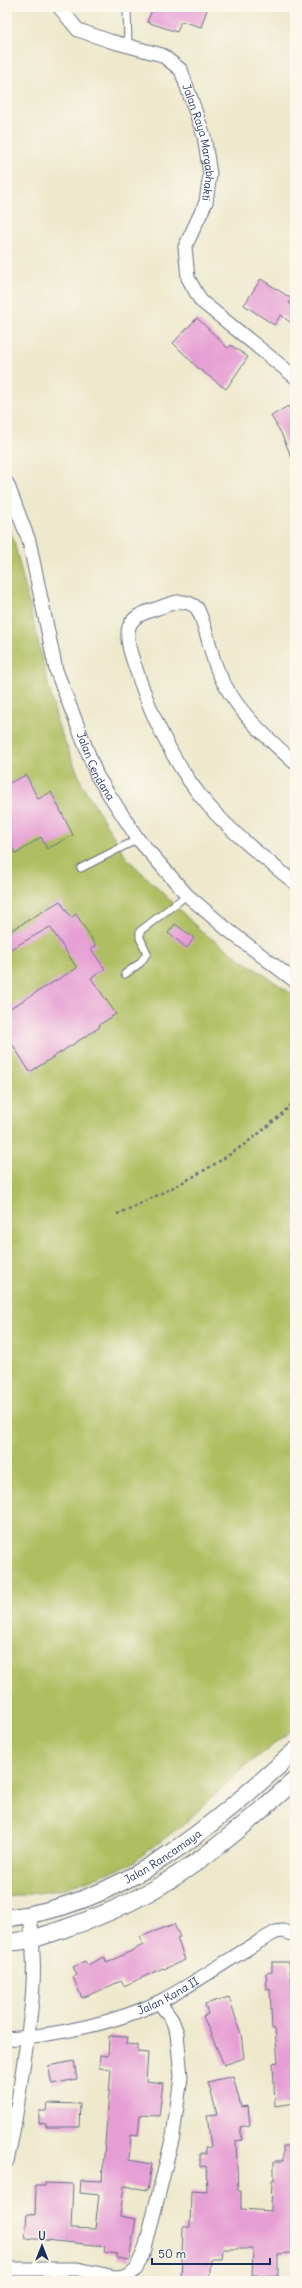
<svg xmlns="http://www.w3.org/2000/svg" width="302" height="2288" font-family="Delius,sans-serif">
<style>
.green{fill:#afbe60;stroke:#65765f}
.building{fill:#e69fd4}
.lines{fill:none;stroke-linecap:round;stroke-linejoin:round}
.service-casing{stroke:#657084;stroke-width:9}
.minor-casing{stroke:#657084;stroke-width:15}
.tertiary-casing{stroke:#657084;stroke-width:19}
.path{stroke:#657084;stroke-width:2.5;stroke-dasharray:3 3;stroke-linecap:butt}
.service{stroke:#fff;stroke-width:7}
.minor{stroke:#fff;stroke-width:13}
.tertiary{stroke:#fff;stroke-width:17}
.labels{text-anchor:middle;stroke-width:3;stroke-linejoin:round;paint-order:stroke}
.street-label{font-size:11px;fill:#1b2f5e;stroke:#fbf7ec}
</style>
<rect width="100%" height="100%" fill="#fbf7ec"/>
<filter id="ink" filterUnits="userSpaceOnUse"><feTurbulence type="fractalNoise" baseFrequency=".025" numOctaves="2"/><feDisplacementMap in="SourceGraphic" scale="8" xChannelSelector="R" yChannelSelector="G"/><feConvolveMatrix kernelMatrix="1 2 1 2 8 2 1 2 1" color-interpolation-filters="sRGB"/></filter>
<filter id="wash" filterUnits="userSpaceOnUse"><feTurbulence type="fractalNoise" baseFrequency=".012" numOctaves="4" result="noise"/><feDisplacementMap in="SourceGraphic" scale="16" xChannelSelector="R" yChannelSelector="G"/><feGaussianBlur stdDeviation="0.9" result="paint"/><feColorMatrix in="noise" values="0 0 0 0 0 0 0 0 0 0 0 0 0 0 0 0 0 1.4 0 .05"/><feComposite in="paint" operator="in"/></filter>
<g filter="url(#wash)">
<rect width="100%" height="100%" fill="#eee8cc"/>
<path class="green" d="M7,522L14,541L58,725L83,786L126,857L202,932L295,996V1728L244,1767L185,1823L128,1866L60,1890L7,1897Z"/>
<g id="blocks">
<path class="building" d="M153,7H208L201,27L181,21L177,32L147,22Z
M261,279L292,299L289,303L295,308V326L281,315L274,325L244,305Z
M197,318L228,348L231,345L248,357L226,389L198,368L173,343Z
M288,406L295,418V465L281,433L271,416Z
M26,775L38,799L51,792L73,835L47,849L41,837L16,854L7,840V784Z
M60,901L71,918L76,914L96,946L91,949L105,969L91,978L116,1014L99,1025L100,1027L30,1072L7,1036V1010L77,968L50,927L7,951V933Z
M175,924L194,938L187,948L168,933Z
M174,1924L180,1937L177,1938L185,1960L164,1969L163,1968L124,1986L121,1981L82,1998L73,1977L77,1975L73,1967L85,1961L87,1965L104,1957L107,1963L143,1945L140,1937Z
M272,1962H289L292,1986H295V2103L275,2106L273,2063L278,2062L275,2029H272L270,1989L267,1990L266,1973L272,1972Z
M229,1997L241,2034L244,2058L224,2065L203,2016L208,2014L205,2004Z
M109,2036L127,2037L126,2044L138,2045V2052L148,2053L146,2081L163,2083L159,2116L140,2115L138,2136L131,2135L129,2160L152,2164L148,2190L124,2186L120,2216L136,2219L129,2260L117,2258V2254L104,2252L105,2246L25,2238L27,2214L35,2215L36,2186H45V2183L73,2184L71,2228L95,2229L99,2195L80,2193L81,2180L102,2181L111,2069L99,2068L100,2055L108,2056Z
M74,2061L77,2079L52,2084L48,2066Z
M233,2076L241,2107L248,2106L250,2125L240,2127L242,2140L236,2141L238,2191H241V2209L271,2211L272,2180H274V2161H283V2146H295V2207H292V2253L278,2254V2276L252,2275L253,2249H223L222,2259H211L209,2281H181L183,2227H190L191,2191L207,2192L206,2166L200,2167V2154H206L205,2148L211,2147L207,2115L217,2114L208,2082Z
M47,2103L80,2104L79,2127H46V2124L39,2123V2111H46Z"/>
</g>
</g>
<g filter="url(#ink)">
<use href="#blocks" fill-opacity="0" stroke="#657084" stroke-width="1"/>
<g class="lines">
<g class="service-casing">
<path id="service" d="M127,7L128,46
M81,868L138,839
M125,974L140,963L147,953L140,938V931L187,895"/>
</g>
<g class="minor-casing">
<g id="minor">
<path id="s1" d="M59,7L78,30L110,41L162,55L181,70L204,136L210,174L206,202L185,247L188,278L201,301L295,377"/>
<path id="s2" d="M7,483L29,541L56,670L97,776L138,839L187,895L228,930L295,981"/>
<path d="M295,763C264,735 233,708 217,669C209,649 207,627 197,608C183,597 173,603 158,608C147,612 133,615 129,627C125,640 132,657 136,669C152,718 174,765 207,804C233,834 264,858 295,883"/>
<path id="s3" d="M7,2039C56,2035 117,2023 161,2001C201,1980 237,1953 276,1932L283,1931L295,1935"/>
<path d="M7,2161C14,2132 18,2103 22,2074C31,2016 38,1975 30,1916"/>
<path d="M7,2269H78L115,2277L128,2276L136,2269L145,2249L173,2136L181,2077L177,2033L172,2020L159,2002"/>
</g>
</g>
<g class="tertiary-casing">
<g id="tertiary">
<path id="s4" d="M7,1918C123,1905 212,1826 295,1751"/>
<path d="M7,1942C27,1942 46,1935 66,1928C162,1897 222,1846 295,1780"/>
</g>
</g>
<path class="path" d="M117,1214C182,1185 244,1153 295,1101"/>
<use href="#service" class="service"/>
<use href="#minor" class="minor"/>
<use href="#tertiary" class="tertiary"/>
</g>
</g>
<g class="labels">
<g class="street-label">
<text dy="4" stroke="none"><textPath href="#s1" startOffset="217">Jalan Raya Margabhakti</textPath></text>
<text dy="4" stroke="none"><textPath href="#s2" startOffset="298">Jalan Cendana</textPath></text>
<text dy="4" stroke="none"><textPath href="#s4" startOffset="169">Jalan Rancamaya</textPath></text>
<text dy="4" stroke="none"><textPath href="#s3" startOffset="168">Jalan Kana II</textPath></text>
</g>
</g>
<rect width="302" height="2288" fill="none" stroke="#fbf7ec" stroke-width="24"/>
<g transform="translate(42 2246)" stroke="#fbf7ec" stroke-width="3" paint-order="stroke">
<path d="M0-3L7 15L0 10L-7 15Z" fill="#1b2f5e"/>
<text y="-6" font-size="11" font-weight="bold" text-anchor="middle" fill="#1b2f5e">U</text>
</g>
<path d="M152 2258v6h118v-6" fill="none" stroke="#1b2f5e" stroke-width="2"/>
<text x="158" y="2258" font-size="12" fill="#1b2f5e" stroke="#fbf7ec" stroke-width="3" paint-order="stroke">50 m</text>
</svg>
